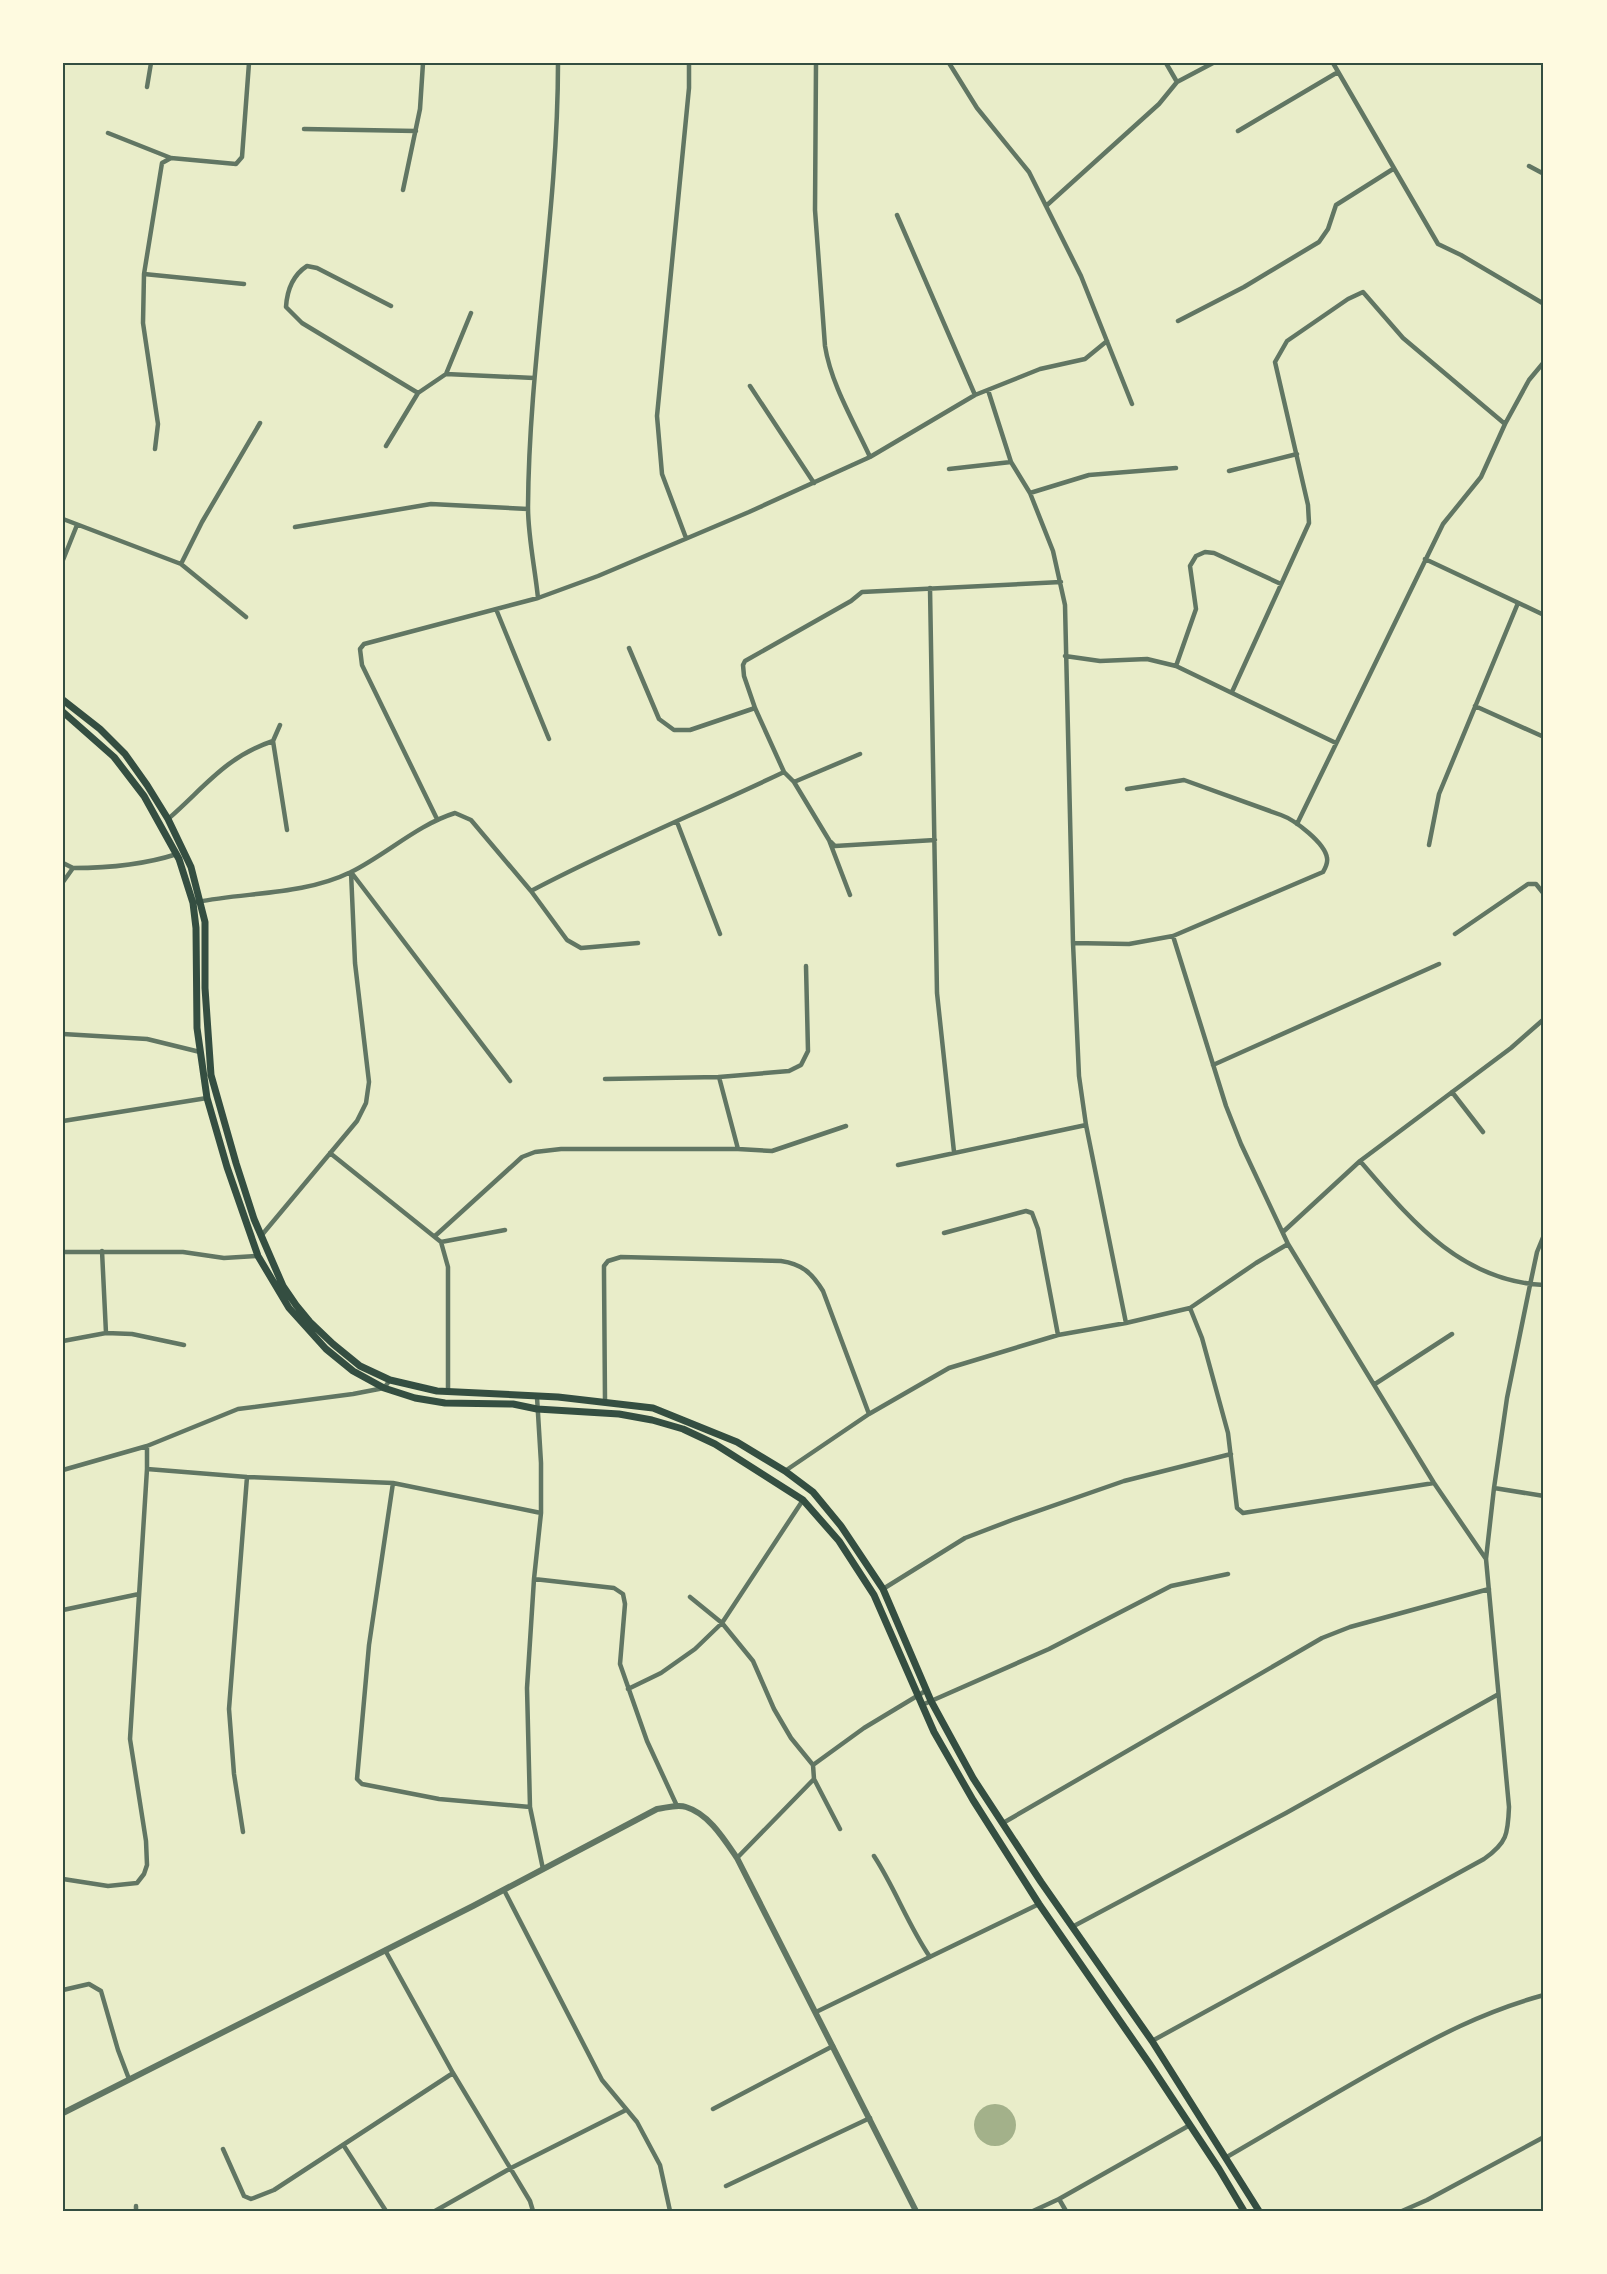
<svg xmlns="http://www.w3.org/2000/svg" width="1607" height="2274" font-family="'Space Grotesk',sans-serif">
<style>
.water{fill:#a3b18a}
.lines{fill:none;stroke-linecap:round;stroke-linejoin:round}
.minor{stroke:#617663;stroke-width:4.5}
.tertiary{stroke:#617663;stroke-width:6}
.secondary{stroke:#344e41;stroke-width:7}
.neatline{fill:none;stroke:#344e41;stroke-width:2}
</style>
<rect width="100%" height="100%" fill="#e9edc9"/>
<path class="water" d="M974 2125a21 21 0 1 1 42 0a21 21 0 1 1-42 0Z"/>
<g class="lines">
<path class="minor" d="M816,63L815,210L825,346C831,384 854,422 870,457
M949,63L977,108L1029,172L1081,276L1132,404
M1166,63L1177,82
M1333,63L1438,244L1461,255L1544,304
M147,87L151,63
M304,129L416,131
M1238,131L1338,72
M108,133L171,158
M1529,166L1544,174
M403,190L420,109L423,63
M1046,206L1159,104L1177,82L1213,63
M897,215L975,395
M144,274L244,284
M391,306L317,268L307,266C293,275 287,291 286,307L302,323L418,393
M1178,321L1244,287L1319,242L1328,229L1336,205L1393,169
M446,374L534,378
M750,386L814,483
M988,390L1011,462L1030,493L1053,551L1065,605L1073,943L1079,1076L1086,1125L1126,1323
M386,446L418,393L446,374L471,313
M155,449L158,424L143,323L144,274L162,163L171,158L236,164L242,157L249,63
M949,469L1011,462
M1229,471L1297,454
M1030,493L1089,475L1176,468
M63,519L181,564L246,617
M295,527L431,504L528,509
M686,538L662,474L657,416L689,88V63
M1425,559L1544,615
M63,560L77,525
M181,564L202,522L260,423
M930,588L937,993L954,1152
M538,598C535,568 528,537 528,507C529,359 558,212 558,63
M496,609L549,739
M629,648L659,719L674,730H690L755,708
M1065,656L1100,661L1147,659L1176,666L1336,743
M1176,666L1196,609L1190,566L1196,556L1205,552L1214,553L1281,584
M1232,692L1309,523L1308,505L1275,362L1287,341L1348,299L1363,292L1403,338L1505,424
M1475,706L1544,737
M280,725L273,741L287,830
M794,782L860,754
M168,819C204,788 225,757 273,741
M437,819L362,665L360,649L364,644L538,598L598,576L749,512L870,457L975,395L1040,369L1085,359L1107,341
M677,822L720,934
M1297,824L1443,524L1481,477L1505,424L1529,380L1544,362
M831,842L835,846L935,840
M1429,845L1439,794L1518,603
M63,863L73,868
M351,872L510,1081
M63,882L73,868C108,868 143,865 177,854
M531,891C614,847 700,812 784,772
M850,895L829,840L794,782L784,772L755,708L744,676L743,665L745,661L851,601L862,592L1061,582
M197,902C248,892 304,895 351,872C387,854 417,825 455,813L471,820L531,891L567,940L581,948L638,943
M1455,934L1528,884H1536L1544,894
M1173,936L1226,1106L1241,1144L1288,1244L1434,1483L1486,1559
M1073,943L1129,944L1173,936L1323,872C1326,867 1328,863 1327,858C1325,843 1295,820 1281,815L1184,780L1127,789
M63,1034L147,1039L200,1052
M1213,1065L1439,964
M719,1077L738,1149
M605,1079L719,1077L789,1071L801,1065L808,1051L806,966
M1452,1092L1483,1132
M63,1121L207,1098
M330,1153L441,1242L448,1267V1392
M1360,1161C1411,1220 1460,1281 1544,1285
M898,1165L1086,1125
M1284,1231L1360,1161L1511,1048L1544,1019
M944,1233L1026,1211L1032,1213L1038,1229L1058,1335
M261,1236L357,1121L366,1103L369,1082L355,963L351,872
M435,1236L522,1157L535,1152L561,1149H738L772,1151L846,1126
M441,1242L505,1230
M102,1251L106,1333
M63,1252H183L224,1258L258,1256
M1190,1308L1202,1338L1228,1433L1237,1508L1243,1513L1434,1483
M63,1341L106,1333L132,1334L184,1345
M1375,1384L1452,1334
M537,1397L541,1463V1513L534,1579L527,1688L530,1807L543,1869
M605,1401L604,1273V1266L608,1261L621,1257L781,1261C802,1264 812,1273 823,1291L869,1414
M147,1469L247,1477L393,1483L541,1513
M63,1470L147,1446L238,1409L353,1394L384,1388L390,1380
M785,1471L869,1414L949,1368L1058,1335L1126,1323L1190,1308L1256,1263L1288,1244
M393,1483L369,1645L357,1779L362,1784L439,1799L530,1807
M1494,1488L1544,1496
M534,1579L614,1588L623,1594L625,1604L620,1664L647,1741L677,1806
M883,1589L965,1538L1012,1520L1124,1481L1231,1454
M690,1597L722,1623L753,1661L774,1709L791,1738L813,1765L814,1779L840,1829
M63,1610L139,1594
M628,1689L661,1673L695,1649L722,1623L803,1500
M922,1705L1049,1649L1171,1586L1228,1574
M813,1765L864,1728L927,1690
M1003,1823L1322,1638L1350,1627L1489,1589
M243,1832L234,1774L229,1709L247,1477
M874,1856C895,1888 908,1925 930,1957
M737,1858L814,1779
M63,1879L108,1886L137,1883L144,1874L147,1865L146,1841L130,1739L147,1469V1446
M504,1890L602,2080L637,2122L660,2165L670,2211
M1072,1927L1286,1813L1497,1695
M385,1950L453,2073L530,2201L533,2211
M63,1990L89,1984L101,1991L118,2050L129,2079
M816,2012L1039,1904
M1152,2041L1484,1859C1507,1843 1508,1834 1509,1807L1486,1559L1494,1488L1507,1398L1530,1285L1537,1252L1544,1235
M713,2109L833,2046
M344,2146L386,2211
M223,2149L244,2196L251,2199L274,2190L453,2073
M1225,2158C1277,2128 1328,2097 1380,2068C1436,2037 1482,2012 1544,1995
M726,2186L870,2118
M1059,2199L1066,2211
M136,2206V2211
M435,2211L511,2168L626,2110
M1033,2211L1059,2199L1190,2125
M1402,2211L1427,2200L1544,2137"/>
<path class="tertiary" d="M63,2113L473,1906L657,1809C666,1808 677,1804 686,1807C709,1814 724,1839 737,1858L916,2211"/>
<path class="secondary" d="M63,700L100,729L125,754L147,785L168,819L191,867L205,922V988L211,1075L236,1163L254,1219L283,1286L296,1305L310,1322L333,1344L360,1366L390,1380L437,1391L558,1397L653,1408L737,1442L785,1471L813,1492L841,1526L883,1589L931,1701L973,1778L1041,1882L1152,2041L1259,2211
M63,712L114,757L144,796L179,859L193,903L196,928L197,1028L207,1098L227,1167L258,1256L289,1308L326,1349L353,1371L384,1388L415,1398L445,1403L513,1404L537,1409L619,1414L652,1420L683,1429L715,1444L803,1500L839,1541L874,1595L934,1732L973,1800L1039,1904L1149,2063L1219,2169L1244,2211"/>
</g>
<rect width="1607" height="2274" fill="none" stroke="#fefae0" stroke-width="129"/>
<rect x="64" y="64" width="1478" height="2146" class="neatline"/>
</svg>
